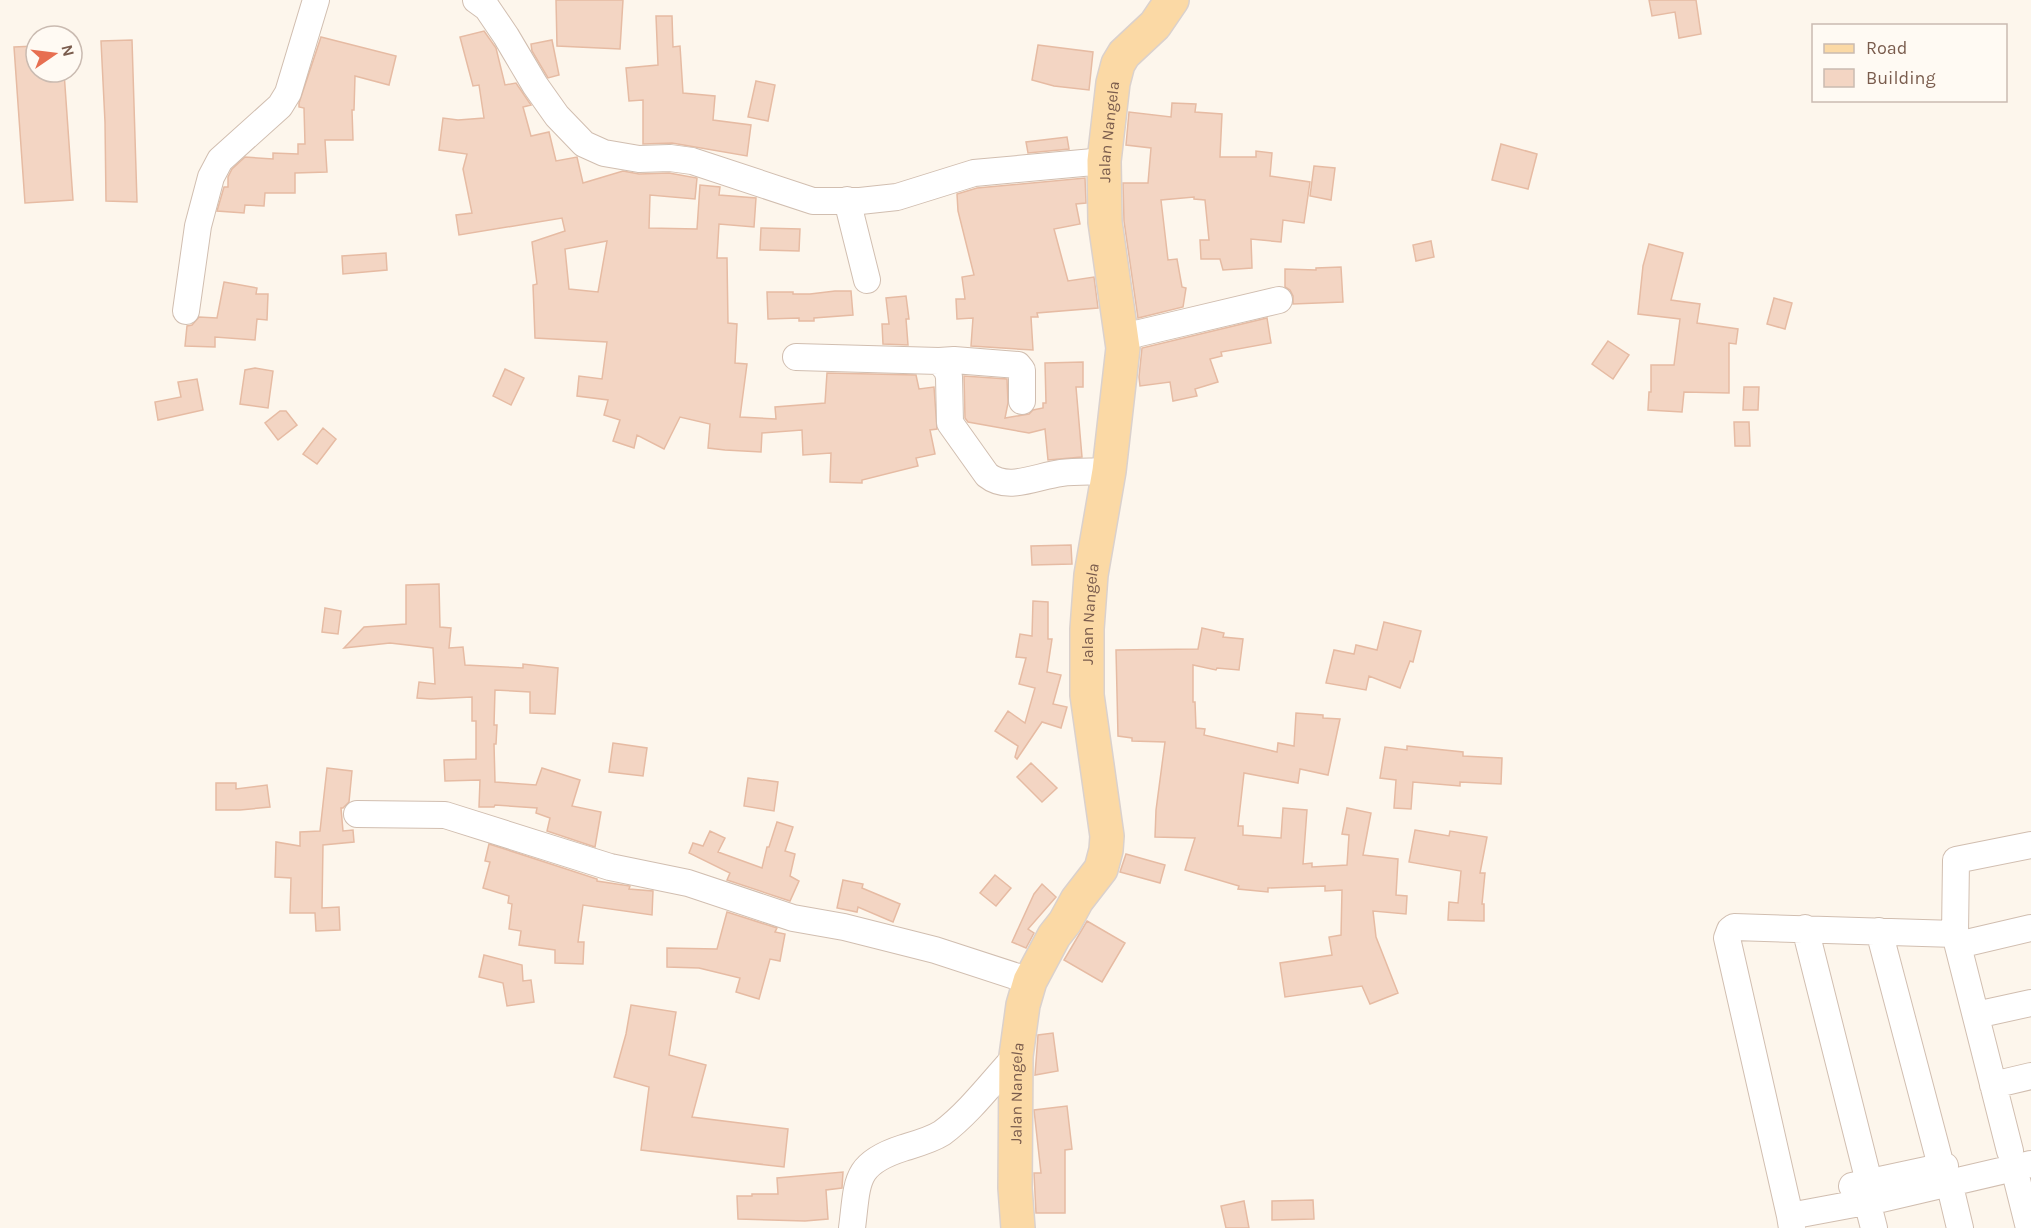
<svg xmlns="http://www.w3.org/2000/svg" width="2031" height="1228" font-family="Karla,sans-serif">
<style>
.building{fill:#f3d5c3;stroke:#e6bba3;stroke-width:1.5;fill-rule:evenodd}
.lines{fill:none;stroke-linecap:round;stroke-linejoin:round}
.minor-casing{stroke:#d1beb0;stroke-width:28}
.major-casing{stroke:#dad1cd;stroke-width:36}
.minor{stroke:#fff;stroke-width:26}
.major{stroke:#fbd9a5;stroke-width:33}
.labels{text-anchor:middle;stroke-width:4.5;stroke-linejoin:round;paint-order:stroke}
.street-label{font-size:16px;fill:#7a5c4d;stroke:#fffaf3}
</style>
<rect width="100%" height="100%" fill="#fdf6ec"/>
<path class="building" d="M556,0H623L620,49L557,46Z
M1649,0H1696L1701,34L1679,38L1675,12L1652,16Z
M656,16H672L673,47L680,46L683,93L715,96L713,120L751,125L747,156L672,143L643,144V100L629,101L626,68L658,65Z
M484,31L496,48L505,85L516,83L531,105L523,107L531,136L549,132L556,161L577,157L583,183L623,171L639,174L669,173L697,178L695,199L650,195L649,228L697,229L700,185L720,187L719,195L756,198L754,227L719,224L717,258H727L728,323L737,324L735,363L747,364L740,417L776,419L775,407L825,403L827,373L916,375L919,389L934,387L937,429L930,430L935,454L916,458L918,466L862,480V483L830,482L831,453L803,455L802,430L762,433L761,452L725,450L708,448L710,424L680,417L664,449L637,435L634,448L613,441L620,420L604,415L608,400L577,396L579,376L602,379L607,342L535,338L533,285L537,284L532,242L565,231L562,218L459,235L456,215L472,213L463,169L467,154L439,150L443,118L458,120L484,118L479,85L473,86L460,37ZM607,241L598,292L569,289L565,249Z
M321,37L396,56L389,85L355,76L354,110H352L353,140H325L327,172L295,173V193H265L264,206L245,205L244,213L217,211L224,187H228V177L232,169L245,157L273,159V153L298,154V144H305L304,108L299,107V103Z
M132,40L137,202L106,201L105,122L101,41Z
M552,40L559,75L548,78L532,51L531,44Z
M1038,45L1093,52L1089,90L1054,86L1032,80Z
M36,46V72H64L73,200L25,203L14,47Z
M756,81L775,85L768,121L748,117Z
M1172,103L1196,104L1195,112L1222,114L1220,157H1256V151L1272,153L1270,176L1310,182L1304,223L1283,220L1281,242L1251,239L1252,268L1223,270L1220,259H1201L1200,240H1209L1205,200L1194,199V197L1161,200L1168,260L1177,259L1182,287L1186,288L1183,307L1138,318L1124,221L1123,183H1148L1151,148L1126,145L1129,112L1171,117Z
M1067,137L1069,149L1028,153L1026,142Z
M1501,144L1537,154L1528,189L1492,180Z
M1314,166L1335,168L1331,200L1310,196Z
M1085,178L1086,203L1076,204L1080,224L1054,229L1068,281L1094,277L1098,308L1037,313L1038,317H1031L1033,350L971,346L973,318L957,319L956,299H965L962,277L974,275L958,211L957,194L977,188Z
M761,228L800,229L799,251L760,250Z
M1431,241L1434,257L1416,261L1413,245Z
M1649,244L1683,253L1671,300L1700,304L1697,323L1738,329L1736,344L1729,343V393L1684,392L1682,412L1648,410L1649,392H1651V365H1674L1680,319L1638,314L1643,266Z
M386,253L387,270L343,274L342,256Z
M1341,267L1343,302L1293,304V296L1290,290L1285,287V269L1316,270V268Z
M224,282L257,288L256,294H268L267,320L257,319L255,340L215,337V347L185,346L187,326L192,325L199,317L217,318Z
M835,291H851L853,315L814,318V321H799V318L768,319L767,292H793V294H810Z
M906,296L909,319H906L908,345L883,344L882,324H889L886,298Z
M1774,298L1792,303L1785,329L1767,324Z
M1267,318L1271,343L1221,352L1222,356L1210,359L1218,382L1195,389L1197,396L1173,401L1170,382L1140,386L1139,377L1142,348Z
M1608,341L1629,355L1613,379L1592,364Z
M1083,362V387H1076L1082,457L1048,460L1045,429L1029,433L968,422L965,418L964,376L1007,379L1008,403L1005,418L1029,414L1033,410L1043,408V403H1046L1045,363Z
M255,368L273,371L268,408L240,404L245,370Z
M505,369L524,378L511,405L493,396Z
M197,379L203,410L158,420L155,402L181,397L178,382Z
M1744,387H1759L1758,410H1743Z
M280,411H286L297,425L278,440L265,423Z
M1734,422H1749L1750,446H1735Z
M323,428L336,439L317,464L303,454Z
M1071,545L1072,564L1032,565L1031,546Z
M439,584L440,627L451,628L449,648L463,647L465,665L523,668V664L558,668L555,714L530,713V692L495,690L494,725H497L496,744H494L495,782L536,785L542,768L580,780L572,806L601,812L595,847L547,831L550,818L536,813L537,808L495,805L494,807H479L480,780L445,781L444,760L476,759V721H472V697L431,699L417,698L419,682L435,684L433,648L390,643L344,648L364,627L406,624V585Z
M1033,601L1048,602V639H1052L1047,672L1061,675L1053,704L1067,707L1061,728L1042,722L1017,759L1015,757L1018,746L995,731L1008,711L1025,723L1035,688L1019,684L1026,658L1016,657L1020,634L1032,636Z
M325,608L341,611L338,634L322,632Z
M1384,622L1421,631L1413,662L1410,661L1400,688L1369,676L1366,690L1326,683L1334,650L1354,654L1356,645L1377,650Z
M1202,628L1224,633L1223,637L1243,639L1239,670L1217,668L1216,670L1193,665V702H1195L1196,728L1205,729L1204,735L1277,752L1278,743L1294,746L1296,713L1323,715V718L1340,719L1328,775L1300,769L1298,783L1244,773L1238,826H1243V835L1281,838L1283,808L1307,810L1303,864L1312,863V867L1347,865L1349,835L1342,834L1347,808L1371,813L1363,855L1398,859L1396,895L1407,896L1406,914L1373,911L1376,937L1398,993L1370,1004L1362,986L1285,997L1280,963L1332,955L1329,937L1341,935L1342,890L1325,891V886L1268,888V892L1238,889L1239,886L1185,870L1195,838L1155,837L1156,810L1165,742L1132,741V738L1118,736L1116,650L1198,649Z
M613,743L647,748L643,776L609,772Z
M1407,746L1463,752V756L1502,758L1501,784L1460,782V786L1413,782L1411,809L1394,808L1396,780L1380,778L1385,747L1407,750Z
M1031,763L1057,788L1042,802L1017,777Z
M327,768L352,771L349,802L343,808H341L343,831L353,830L354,842L323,845L322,908L339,907L340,930L316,931L315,913H290L291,878L275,877L276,842L300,846V832L320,831Z
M748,778L778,782L774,811L744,806Z
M216,783H236V789L267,785L270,807L240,810H216Z
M777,822L793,827L785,851L795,854L790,876L799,881L790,901L727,880L730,873L689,853L693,843L703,846L710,831L725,838L718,852L762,868L767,847H769Z
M1415,830L1449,836L1450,831L1487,837L1480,873H1485L1482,904H1484V921L1448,920L1449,902L1458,903L1461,871L1409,862Z
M489,844L597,879V881L630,886L629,889L653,891L652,915L583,905L578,942H584L583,964L555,963V950L519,945L521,931L509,929L512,904L508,903L509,896L483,888L490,862L485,861Z
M1126,854L1165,865L1160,883L1120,872Z
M995,875L1011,888L996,906L980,893Z
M843,880L863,884L862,888L900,904L893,922L858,907L857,912L837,908Z
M1042,884L1056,897L1028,929L1034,933L1026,948L1012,942L1034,894Z
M727,912L777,928L775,932L785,934L780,961L770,959L759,999L736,992L740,978L699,968L667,967V948L717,949Z
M1087,921L1125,943L1102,982L1064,960Z
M484,955L522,965L523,981L531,980L534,1002L507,1006L503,983L479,977Z
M631,1005L676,1012L669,1055L706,1065L692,1117L788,1129L784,1167L641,1150L649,1087L614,1077L626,1034Z
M1053,1033L1058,1071L1035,1075L1038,1035Z
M1067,1106L1072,1149L1065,1150V1213H1036L1034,1173H1041L1034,1110Z
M843,1172L842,1188L826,1190L828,1219L805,1221L738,1219L737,1196H752V1194H778L777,1178Z
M1313,1200L1314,1219L1272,1220V1201Z
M1244,1201L1249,1228H1226L1221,1206Z"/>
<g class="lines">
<g class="minor-casing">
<path id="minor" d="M476,0L487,8L506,36L535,85L557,116L584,144L604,153L639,159L670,158L692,161L813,201H860L897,197L974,173L1104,161
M847,200L867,280
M186,311L198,226L211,177L220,160L280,106L288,93L316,0
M1123,337L1279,300
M796,357L939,361L954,360L1018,365L1022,370V401
M939,361L947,370L949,377L950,423L987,475C1008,492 1037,476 1061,473C1077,471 1093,472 1109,471
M357,814L445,815L610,867L688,883L793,918L844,927L935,950L1030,981
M1805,928L1869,1182
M1879,931L1941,1166
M1955,934L1956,860L2031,845
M1958,945L2031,928
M1976,1015L2031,1003
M1993,1085L2031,1076
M2014,1168L2029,1228
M1949,1182L1960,1228
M1852,1186L1945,1166
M1867,1201L1874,1228
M1790,1216L1727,938L1730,930L1734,927L1955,934L2010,1151
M852,1228C858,1182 853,1164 903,1148C916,1144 931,1140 942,1133C969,1113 993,1081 1016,1056
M1792,1228L1790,1216L1881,1199L2031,1164"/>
</g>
<g class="major-casing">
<g id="major">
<path id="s1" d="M1018,1228L1015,1188L1016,1056L1023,1005L1030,981L1054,936L1065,922L1077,900L1101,869L1106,850L1107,836L1087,695V629L1091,575L1109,471L1123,348L1105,222L1104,161L1113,83L1118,64L1124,54L1155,25L1172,0"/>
</g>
</g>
<use href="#minor" class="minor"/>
<use href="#major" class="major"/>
</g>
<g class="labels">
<g class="street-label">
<text dy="6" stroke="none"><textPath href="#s1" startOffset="1125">Jalan Nangela</textPath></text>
<text dy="6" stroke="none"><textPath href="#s1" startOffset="639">Jalan Nangela</textPath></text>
<text dy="6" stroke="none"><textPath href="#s1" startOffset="135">Jalan Nangela</textPath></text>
</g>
</g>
<rect x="1812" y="24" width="195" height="78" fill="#fffaf3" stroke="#cabbb1" stroke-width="1.5"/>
<rect x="1824" y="44" width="30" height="9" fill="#fbd9a5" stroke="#cabbb1" stroke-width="1.5"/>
<text x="1866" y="54" font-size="18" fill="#7a5c4d">Road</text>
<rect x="1824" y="69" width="30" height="18" fill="#f3d5c3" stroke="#cabbb1" stroke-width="1.5"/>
<text x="1866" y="84" font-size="18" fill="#7a5c4d">Building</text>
<g transform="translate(54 54) rotate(76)"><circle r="28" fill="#fffaf3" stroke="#cabbb1" stroke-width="1.5"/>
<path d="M0-4.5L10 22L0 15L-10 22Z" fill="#e76f51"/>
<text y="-9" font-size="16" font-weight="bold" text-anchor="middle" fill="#7a5c4d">N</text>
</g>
</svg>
